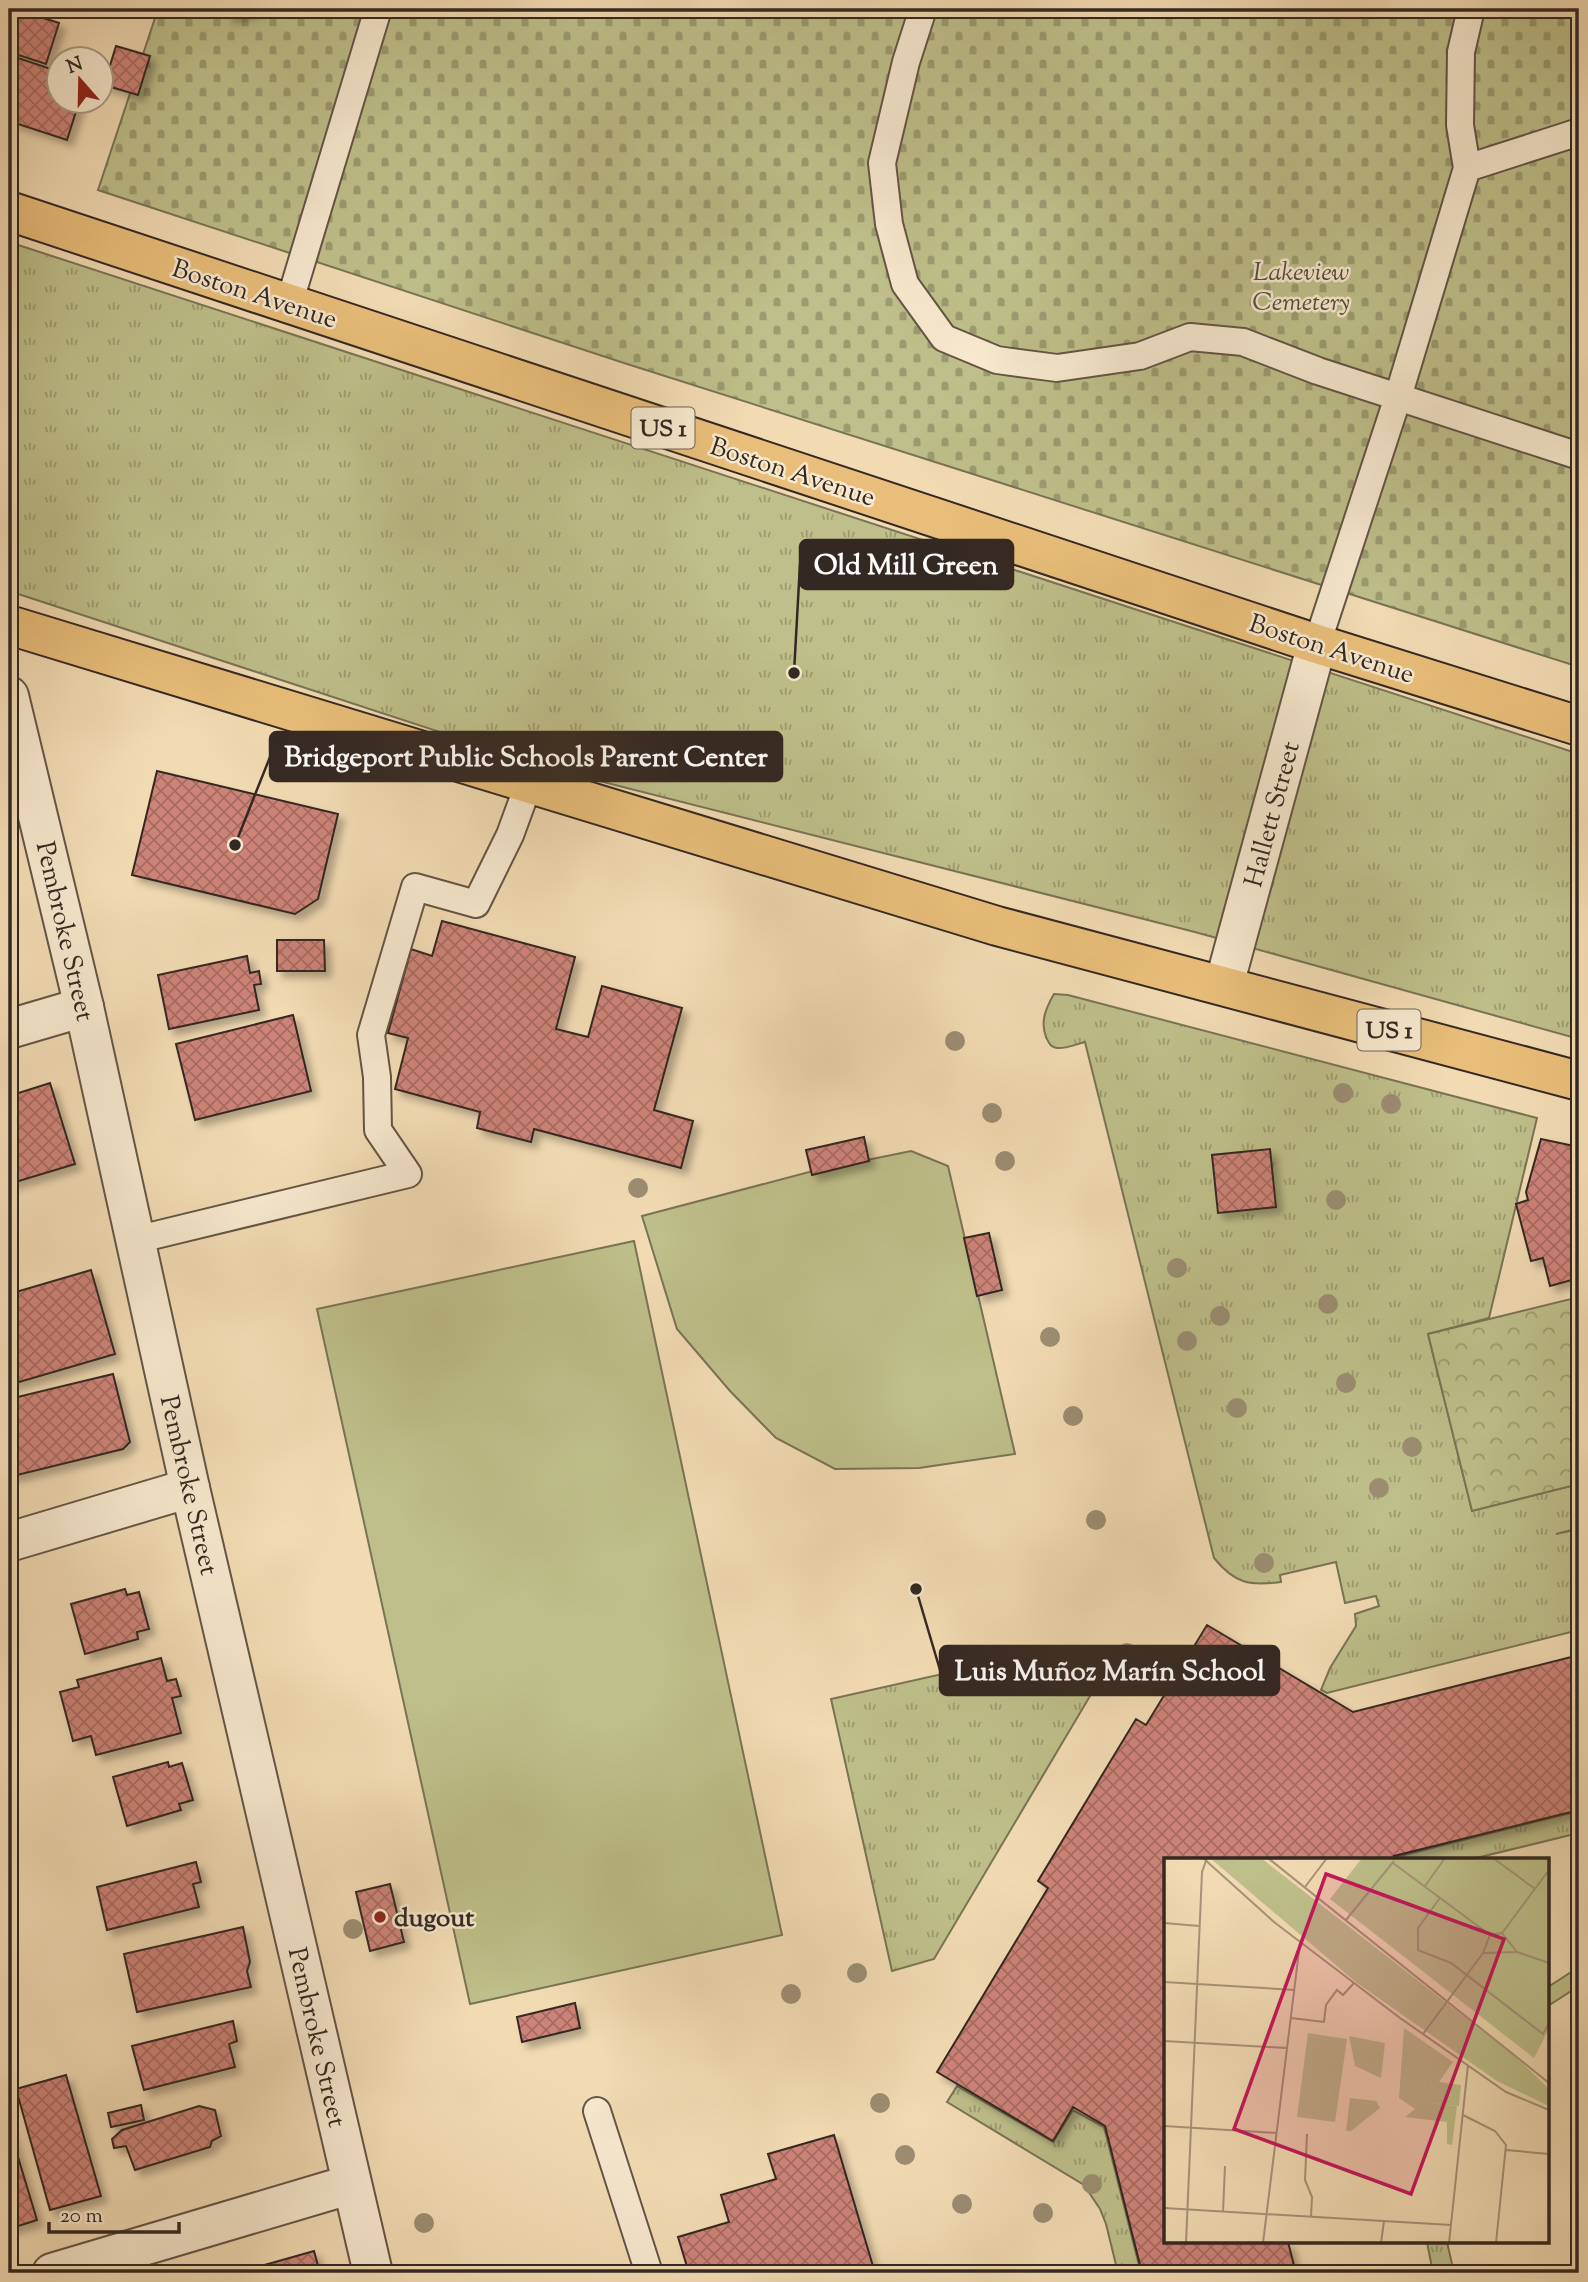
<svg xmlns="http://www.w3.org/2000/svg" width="1588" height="2282" font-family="'Sorts Mill Goudy',serif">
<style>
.grass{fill:url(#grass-tufts);stroke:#797456;stroke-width:2}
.forest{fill:url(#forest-crowns);stroke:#797456;stroke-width:2}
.cemetery{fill:url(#cemetery-stones);stroke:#797456;stroke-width:2}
.pitch{fill:#bebf8a;stroke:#797456;stroke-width:2}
.building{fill:url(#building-cross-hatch);stroke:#342822;stroke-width:2;filter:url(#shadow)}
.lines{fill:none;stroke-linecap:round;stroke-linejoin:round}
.service-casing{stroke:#645546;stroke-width:30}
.minor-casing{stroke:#645546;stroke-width:42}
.tertiary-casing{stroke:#645546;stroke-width:42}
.primary-casing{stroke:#342822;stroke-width:42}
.service{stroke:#f7e8ce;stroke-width:26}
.minor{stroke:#f7e8ce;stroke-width:38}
.tertiary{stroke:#f7e8ce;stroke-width:38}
.primary{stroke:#e9be7a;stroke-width:38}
.tree{fill:#9c8d72}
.poi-dot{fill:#8f2418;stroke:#f7e8ce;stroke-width:2.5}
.labels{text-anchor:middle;stroke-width:5;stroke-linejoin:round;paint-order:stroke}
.shield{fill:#f7e8ce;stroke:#6e6256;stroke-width:2}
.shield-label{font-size:24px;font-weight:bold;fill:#342822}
.park-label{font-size:26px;font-style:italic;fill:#564e3c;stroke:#f7e8ce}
.street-label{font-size:26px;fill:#342822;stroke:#f7e8ce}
.poi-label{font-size:26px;font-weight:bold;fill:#342822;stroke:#f7e8ce;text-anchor:start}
.inset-road{fill:none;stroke:#a69379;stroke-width:2}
.view{fill:#c2185b;fill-opacity:0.15;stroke:#c2185b;stroke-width:3.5}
.inset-edge{fill:none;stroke:#342822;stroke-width:3.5}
.leader{fill:none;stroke:#342822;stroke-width:2.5}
.callout-dot{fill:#342822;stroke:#f7e8ce;stroke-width:2.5}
.callout{fill:#342822;stroke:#342822;stroke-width:2.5}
.callout-label{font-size:28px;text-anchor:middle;font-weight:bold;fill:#fff}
</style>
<defs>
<pattern id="grass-tufts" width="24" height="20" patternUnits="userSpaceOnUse" patternTransform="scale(1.75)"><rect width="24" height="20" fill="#bebf8a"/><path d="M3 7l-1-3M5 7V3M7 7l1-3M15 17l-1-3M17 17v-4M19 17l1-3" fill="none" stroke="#9b9b70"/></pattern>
<pattern id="forest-crowns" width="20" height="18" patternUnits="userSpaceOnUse" patternTransform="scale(1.75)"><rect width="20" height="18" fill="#bebf8a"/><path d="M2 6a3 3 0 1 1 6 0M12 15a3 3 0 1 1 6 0" fill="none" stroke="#9b9b70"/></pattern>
<pattern id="cemetery-stones" width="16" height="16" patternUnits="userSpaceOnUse" patternTransform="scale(1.75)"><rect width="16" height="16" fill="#bebf8a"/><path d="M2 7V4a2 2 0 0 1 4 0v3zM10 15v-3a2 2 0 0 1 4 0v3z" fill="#9b9b70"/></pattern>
<pattern id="building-cross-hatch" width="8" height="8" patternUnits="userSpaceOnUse" patternTransform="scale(1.75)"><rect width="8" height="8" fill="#cd8378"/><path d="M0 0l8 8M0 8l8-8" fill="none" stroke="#a76b62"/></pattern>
<filter id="shadow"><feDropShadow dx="6" dy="6" stdDeviation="3.5" flood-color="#0004"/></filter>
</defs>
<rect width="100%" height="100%" fill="#f2dbb3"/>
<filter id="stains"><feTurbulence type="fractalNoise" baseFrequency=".00286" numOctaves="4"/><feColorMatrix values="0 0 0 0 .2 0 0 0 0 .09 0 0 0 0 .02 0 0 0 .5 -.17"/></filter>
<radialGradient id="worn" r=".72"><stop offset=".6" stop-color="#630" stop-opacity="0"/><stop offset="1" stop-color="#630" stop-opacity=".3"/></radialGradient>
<path class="grass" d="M9,242L1579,754V1039L1195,932L556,770L9,591Z
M1054,994L1068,995L1537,1118L1489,1318L1428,1334L1472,1510L1579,1484V1528L1556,1534L1579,1529V1630L1327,1693L1321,1690L1330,1668L1356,1626L1355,1614L1379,1606L1376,1596L1345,1603L1336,1562L1280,1575L1281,1582C1250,1586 1235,1584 1214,1558L1085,1042C1077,1044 1066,1049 1057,1048C1050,1047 1049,1043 1046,1037C1040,1021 1046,1008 1054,994Z
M1045,1651L1093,1691L934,1959L892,1971L831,1699Z
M1579,1811V1833L1468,1860H1397L1396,1857Z
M1579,1967V1986L1548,2006V1987Z
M957,2086L1053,2142L1073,2110L1104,2127L1141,2273H1118L1106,2224L1100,2209L1084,2185L947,2102Z
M1427,2242H1447L1454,2273H1433Z"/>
<path class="forest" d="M1579,1297V1484L1472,1511L1428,1334Z"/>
<path class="cemetery" d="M158,9H1579V667L624,363L98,190Z"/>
<path class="pitch" d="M911,1151L948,1166L1015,1454L919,1468L835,1469L776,1438L730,1391L677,1329L642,1216L813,1171Z
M634,1241L782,1935L470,2004L317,1309Z"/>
<path class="building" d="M226,9H259L228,18Z
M18,10L59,23L46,64L9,52V40Z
M116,46L150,56L138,95L104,85Z
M9,55L60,72V102H79L67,140L9,121Z
M157,771L338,814L318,899L295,914L132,875Z
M442,921L575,957L556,1029L588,1037L602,986L682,1008L654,1110L693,1121L681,1168L534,1129L531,1142L477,1128L480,1112L395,1089L408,1038L388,1033L411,949L432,956Z
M277,940H324L325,971H277Z
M247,956L250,973L259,971L261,984L254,985L259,1010L169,1029L158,975Z
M293,1015L311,1091L195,1120L176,1044Z
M50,1083L75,1164L9,1184V1096Z
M864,1137L869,1161L812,1175L806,1150Z
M1541,1139L1579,1147V1278L1550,1286L1543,1258L1531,1261L1516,1204L1528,1200L1526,1192Z
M1270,1149L1276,1207L1218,1213L1212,1155Z
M989,1233L1002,1290L977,1296L964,1238Z
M91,1270L115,1354L9,1385V1294Z
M113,1374L130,1442L123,1449L9,1477V1399Z
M125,1589L127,1595L139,1592L149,1629L137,1632L138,1639L85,1654L71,1604Z
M1207,1625L1353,1712L1579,1655V1810L1394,1856L1396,1860H1166V2242H1288L1296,2273H1142L1105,2126L1073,2107L1053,2141L937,2072L1048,1888L1038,1881L1136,1719L1146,1725Z
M161,1658L167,1681L176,1679L181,1696L172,1698L181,1733L96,1755L91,1736L73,1741L60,1692L79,1687L77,1680Z
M168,1762L169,1767L182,1763L193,1800L179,1804L181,1810L127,1826L113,1777Z
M196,1862L201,1882L193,1884L199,1907L107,1930L97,1887Z
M390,1884L404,1942L370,1951L356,1892Z
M243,1927L250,1962L247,1971L251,1987L137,2012L124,1954Z
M575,2003L580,2028L522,2042L517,2017Z
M233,2021L237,2041L229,2044L235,2067L144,2090L132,2046Z
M66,2075L101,2196L50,2210L16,2089Z
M141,2105L144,2120L111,2127L108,2113Z
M199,2106L215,2110L221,2136L212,2141L210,2147L135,2170L126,2146L114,2148L112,2139L122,2130Z
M9,2127L37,2220L9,2229Z
M834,2135L875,2273H689L678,2237L729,2222L721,2195L776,2179L768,2154Z
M314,2251L320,2273H236Z"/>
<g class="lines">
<g class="service-casing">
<path id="service" d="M923,9L906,62L882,163L889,224L905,284L944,338L997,360L1057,368L1140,356L1190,337L1243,342L1318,371L1579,456
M1467,168L1579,132
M289,304L378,9
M1317,644L1398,397L1467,168L1460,125L1461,52L1471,9
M135,1240L408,1174L378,1130L377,1077L371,1035L415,887L476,904L510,835L529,783
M597,2111L649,2273"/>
</g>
<g class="minor-casing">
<path id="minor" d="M1224,985L1317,644
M9,1029L84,1007
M9,1542L190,1488"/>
</g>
<g class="tertiary-casing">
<path id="tertiary" d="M9,696L84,1007L190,1488L373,2273
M52,2273L352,2184"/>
</g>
<g class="primary-casing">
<path id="primary" d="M9,211L1317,644L1579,726
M9,625L997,926L1579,1081"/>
</g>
<use href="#service" class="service"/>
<use href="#minor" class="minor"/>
<use href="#tertiary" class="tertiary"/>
<use href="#primary" class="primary"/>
</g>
<g class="tree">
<circle cx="955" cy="1041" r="10"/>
<circle cx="1343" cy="1093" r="10"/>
<circle cx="1391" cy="1104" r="10"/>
<circle cx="992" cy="1113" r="10"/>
<circle cx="1005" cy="1161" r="10"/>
<circle cx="638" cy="1188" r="10"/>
<circle cx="1336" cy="1200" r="10"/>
<circle cx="1177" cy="1268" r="10"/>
<circle cx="1328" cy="1304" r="10"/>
<circle cx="1220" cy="1316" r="10"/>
<circle cx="1050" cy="1337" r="10"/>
<circle cx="1187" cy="1341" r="10"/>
<circle cx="1346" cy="1383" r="10"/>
<circle cx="1237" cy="1408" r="10"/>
<circle cx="1073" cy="1416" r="10"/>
<circle cx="1412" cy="1447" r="10"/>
<circle cx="1379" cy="1488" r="10"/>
<circle cx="1096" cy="1520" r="10"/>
<circle cx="1264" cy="1563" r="10"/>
<circle cx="1127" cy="1653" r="10"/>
<circle cx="353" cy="1929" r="10"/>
<circle cx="857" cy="1973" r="10"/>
<circle cx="791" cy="1994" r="10"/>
<circle cx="880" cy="2103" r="10"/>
<circle cx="905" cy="2155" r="10"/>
<circle cx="1092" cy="2184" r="10"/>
<circle cx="962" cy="2204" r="10"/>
<circle cx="1043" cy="2213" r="10"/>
<circle cx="424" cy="2223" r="10"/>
</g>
<circle class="poi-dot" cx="380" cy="1917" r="7"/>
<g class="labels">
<g class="shield">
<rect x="631.5" y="407.5" width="63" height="41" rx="5"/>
<rect x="1357.5" y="1009.5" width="63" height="41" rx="5"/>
</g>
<g class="shield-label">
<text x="663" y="436">US 1</text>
<text x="1389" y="1038">US 1</text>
</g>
<g class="park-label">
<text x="1301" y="280">Lakeview<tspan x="1301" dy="30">Cemetery</tspan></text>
</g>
<g class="street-label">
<text transform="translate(255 293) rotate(18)" y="9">Boston Avenue</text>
<text transform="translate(793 471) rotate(18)" y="9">Boston Avenue</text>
<text transform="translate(1332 648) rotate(18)" y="9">Boston Avenue</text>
<text transform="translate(1271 814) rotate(-75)" y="9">Hallett Street</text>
<text transform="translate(66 931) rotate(77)" y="9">Pembroke Street</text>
<text transform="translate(190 1485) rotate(77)" y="9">Pembroke Street</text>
<text transform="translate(318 2037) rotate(77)" y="9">Pembroke Street</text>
</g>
<g class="poi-label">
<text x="394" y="1926">dugout</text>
</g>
</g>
<g transform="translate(1164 1858)">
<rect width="385" height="385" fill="#f2dbb3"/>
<path d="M46,0H97L353,200L385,231V248L333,223L193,125ZM240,170L289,204L275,224H268L266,245L293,248L288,287L283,286V264L241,259L251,251L235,240ZM186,240L212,243L216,250L187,273H182Z" fill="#bebf8a"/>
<path d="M268,223L297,227L295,248L265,245Z" fill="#bebf8a"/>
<path d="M198,0H385V171L370,200L166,41Z" fill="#bebf8a"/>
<path d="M144,175L183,181L171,264L133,259ZM185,178L221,185L217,220L191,208Z" fill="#bebf8a"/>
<path class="inset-road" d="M39,0L110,64L236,160L342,234L385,252M104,0L385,225M329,0L371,31M229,5L326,77M261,28L281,0M141,29L163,0M276,40L254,70V92L287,105L379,176L385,165M182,62L230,3M0,65L35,68M338,75L353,94M319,95L353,94L385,105M0,124L131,132M127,160L160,164L162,147L173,132L179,137L190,125M259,176L319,95L326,77L338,75L385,12M0,183L123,190M299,257L331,273L342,287L332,385M0,268L113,275M143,276L141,322L148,339L147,359M342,292L385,296M0,350L287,367M59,354L61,308M22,385L38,14L43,0M99,385L136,85L154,40M217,385L220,363M285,385L304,207"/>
<path class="view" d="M162,16L340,81L247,336L70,271Z"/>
<rect width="385" height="385" class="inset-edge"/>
</g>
<path class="leader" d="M794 673L800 564M235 845L270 757M916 1589L940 1670"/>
<g class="callout-dot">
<circle cx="794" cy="673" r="7"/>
<circle cx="235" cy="845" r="7"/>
<circle cx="916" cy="1589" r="7"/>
</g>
<g class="callout">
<rect x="800" y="540" width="213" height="49" rx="7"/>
<rect x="270" y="732" width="512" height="49" rx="7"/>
<rect x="940" y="1646" width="339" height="49" rx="7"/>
</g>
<g class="callout-label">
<text x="906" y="574">Old Mill Green</text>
<text x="526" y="766">Bridgeport Public Schools Parent Center</text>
<text x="1110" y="1680">Luis Muñoz Marín School</text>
</g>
<rect width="1588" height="2282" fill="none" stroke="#f2dbb3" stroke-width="35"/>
<rect x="10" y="10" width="1567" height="2261" fill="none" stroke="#342822" stroke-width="3.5"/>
<rect x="18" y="18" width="1553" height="2247" fill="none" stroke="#342822" stroke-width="2"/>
<g transform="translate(80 80) rotate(340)"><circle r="33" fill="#f7e8ce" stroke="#a99b89" stroke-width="2"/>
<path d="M0-5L12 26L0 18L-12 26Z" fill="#8f2418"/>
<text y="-10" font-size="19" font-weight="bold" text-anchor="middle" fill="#342822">N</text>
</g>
<path d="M49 2222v10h130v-10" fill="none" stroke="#342822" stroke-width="3.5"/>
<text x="60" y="2222" font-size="21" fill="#342822" stroke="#f7e8ce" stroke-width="5" paint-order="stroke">20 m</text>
<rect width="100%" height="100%" filter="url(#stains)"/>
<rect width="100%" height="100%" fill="url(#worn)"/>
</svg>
